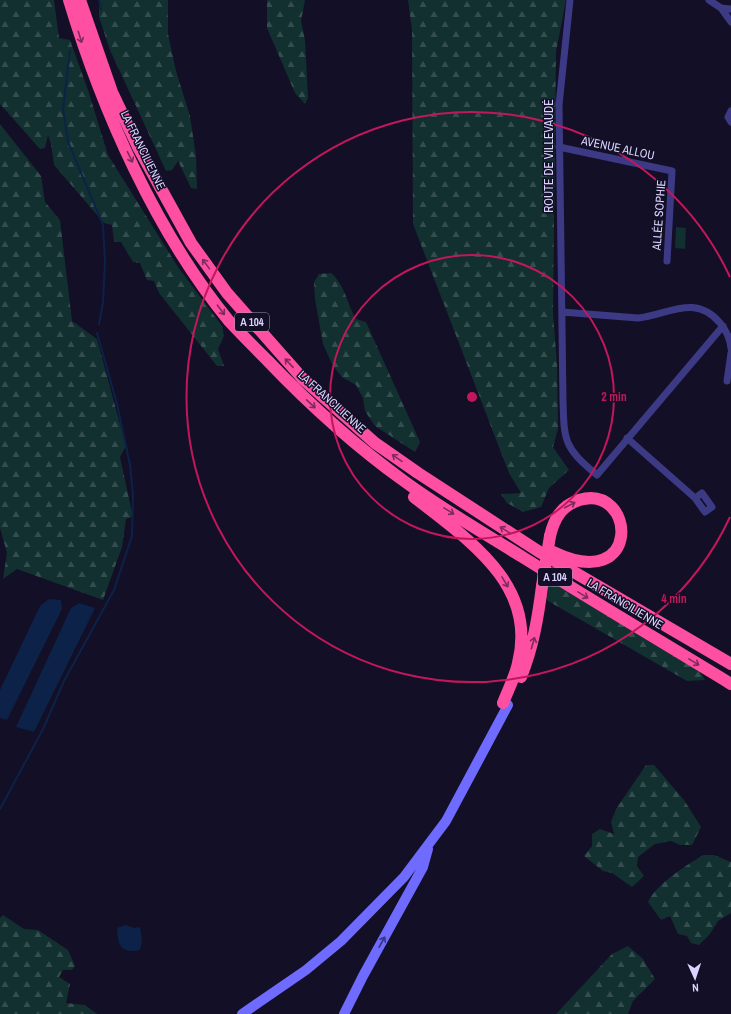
<svg xmlns="http://www.w3.org/2000/svg" width="731" height="1014" font-family="'Archivo Narrow',sans-serif">
<style>
.grass{fill:#12302f}
.forest{fill:url(#forest-firs)}
.water{fill:#0c2248}
.lines{fill:none;stroke-linecap:round;stroke-linejoin:round}
.stream{stroke:#0c2248;stroke-width:2}
.street{stroke:#3d3a85;stroke-width:7}
.secondary{stroke:#6f6bff;stroke-width:10}
.highway{stroke:#ff4fa3;stroke-width:12}
.highway-bridge{stroke:#ff4fa3;stroke-width:12}
.oneway{stroke:#7d2c5e}
.oneway2{stroke:#38347d}
.ring{fill:none;stroke:#c2185b;stroke-width:2}
.labels{text-anchor:middle;stroke-width:3;stroke-linejoin:round;paint-order:stroke}
.shield{fill:#130f26;stroke:#9e99be;stroke-width:1}
.shield-label{font-size:11px;font-weight:bold;fill:#d9d4ff}
.street-label{font-size:12px;fill:#d9d4ff;stroke:#130f26}
.centre{fill:#c2185b;stroke:#130f26;stroke-width:2}
.ring-label{font-size:12px;text-anchor:middle;font-weight:bold;fill:#c2185b;stroke:#130f26;stroke-width:3;stroke-linejoin:round;paint-order:stroke}
</style>
<defs>
<pattern id="forest-firs" width="22" height="20" patternUnits="userSpaceOnUse"><rect width="22" height="20" fill="#12302f"/><path d="M5 1l3.5 6h-7zM16 11l3.5 6h-7z" fill="#344d4e"/></pattern>
</defs>
<rect width="100%" height="100%" fill="#130f26"/>
<path class="grass" d="M676,227L686,228L685,249L675,248Z"/>
<path class="forest" d="M0,0H54L59,38L70,40L88,90L108,155L178,267L222,326L224,336L218,349L224,366H217L159,293L154,281L147,280L140,263L133,262L121,242H114L112,225L104,223L54,165L51,144L48,135L45,148L40,149L0,104Z
M99,0H168V34L176,71L190,116L196,156L197,189L191,188L178,161L172,170L166,171L110,50L99,17Z
M267,0H305L301,21L305,40L308,98L305,104L295,93L267,28Z
M408,0H566L556,52L553,313L557,365L558,429L553,447L569,470L549,488L541,507L523,512L507,503L501,494L521,493L509,473L413,224L412,30Z
M0,124L41,176L45,202L60,220L72,321L97,339L126,446L120,457L133,517L126,519L122,547L103,600L17,569L3,579L7,553L0,528Z
M331,273C345,285 347,304 356,319L366,322L420,442L415,452L375,426L365,411L363,398L356,385L342,377L333,366L323,344L315,299L314,282L319,274Z
M553,583L699,670L705,680L687,681L548,601L545,596L546,584Z
M646,765H654L684,800L701,827L692,845H680L671,841L655,844L638,857L637,866L644,876L632,887L612,873L603,871L584,856L592,846V834L600,829L614,834L611,822L616,809Z
M703,855H714L731,862V913L718,921L710,934L699,945L691,943L687,936L678,934L670,916L661,920L648,902C657,883 686,866 703,855Z
M3,915L24,929L38,930L68,950L75,966L72,970H63L59,977L70,984L66,1003L85,1005L97,1014H0V918Z
M628,946L643,959L655,979L633,1001L628,1014H556L612,954Z"/>
<path class="water" d="M49,599L61,600L62,609L7,720L0,718V690L40,606Z
M79,603L95,608L34,732L16,727L71,608Z
M126,925L134,928L140,927L142,941L140,950C120,954 118,945 117,928Z"/>
<g class="lines">
<path class="stream" d="M99,0L101,9
M70,50L63,109L68,142L103,225L105,261L103,303L99,324
M0,809L43,729L64,681L114,590L132,536L133,495L130,465L117,404L97,333"/>
<path class="street" d="M570,0L559,105L563,400C564,441 564,448 597,475L723,326
M709,0L721,8L731,22
M721,8L731,9
M731,111L728,117L731,122
M559,147L672,171L667,261
M562,312L638,318C668,315 695,293 720,323C726,330 730,339 731,348
M727,381L731,353
M627,438L695,498L705,512L712,507L702,493L695,498"/>
<path class="secondary" d="M242,1014L306,970L341,941L404,877L446,821L508,705
M344,1014L363,976L423,867L428,849"/>
<path class="highway" d="M69,0C102,110 156,232 229,321C241,334 254,347 267,360C309,404 354,445 404,481C442,509 484,533 524,558C593,601 662,642 731,684
M80,0L112,92L138,147L191,243L227,293L303,379L375,443L418,473L538,551L731,664
M414,497C467,539 538,584 518,663C515,677 508,690 503,703
M550,536C554,519 561,506 579,500C636,483 643,595 553,552
M521,677C533,647 538,618 542,586"/>
<path class="highway-bridge" d="M542,586L550,536"/>
</g>
<defs><path id="oneway-shaft" d="M-6 0H5M1.5-3L5.5 0L1.5 3" fill="none" stroke-width="1.6" stroke-linecap="round" stroke-linejoin="round"/></defs>
<g class="oneway">
<use href="#oneway-shaft" transform="translate(80 37) rotate(73)"/>
<use href="#oneway-shaft" transform="translate(130 157) rotate(64)"/>
<use href="#oneway-shaft" transform="translate(206 264) rotate(-126)"/>
<use href="#oneway-shaft" transform="translate(221 310) rotate(53)"/>
<use href="#oneway-shaft" transform="translate(289 363) rotate(-133)"/>
<use href="#oneway-shaft" transform="translate(311 404) rotate(43)"/>
<use href="#oneway-shaft" transform="translate(397 458) rotate(-145)"/>
<use href="#oneway-shaft" transform="translate(570 505) rotate(-28)"/>
<use href="#oneway-shaft" transform="translate(449 511) rotate(32)"/>
<use href="#oneway-shaft" transform="translate(505 530) rotate(-148)"/>
<use href="#oneway-shaft" transform="translate(505 582) rotate(59)"/>
<use href="#oneway-shaft" transform="translate(583 595) rotate(31)"/>
<use href="#oneway-shaft" transform="translate(533 643) rotate(-74)"/>
<use href="#oneway-shaft" transform="translate(694 662) rotate(31)"/>
</g>
<use class="oneway2" href="#oneway-shaft" transform="translate(382 942) rotate(-61)"/>
<g class="ring">
<circle cx="472" cy="397" r="142"/>
<path d="M730 517A285 285 0 1 1 730 277"/>
</g>
<g class="labels">
<g class="shield">
<rect x="235" y="313" width="34" height="18" rx="3"/>
<rect x="538" y="568" width="34" height="18" rx="3"/>
</g>
<g class="shield-label">
<text x="252" y="326">A 104</text>
<text x="555" y="581">A 104</text>
</g>
<g class="street-label">
<text transform="translate(618 148) rotate(12)" y="4">AVENUE ALLOU</text>
<text transform="translate(143 150) rotate(64)" y="4">LA FRANCILIENNE</text>
<text transform="translate(549 156) rotate(-90)" y="4">ROUTE DE VILLEVAUDÉ</text>
<text transform="translate(659 215) rotate(-86)" y="4">ALLÉE SOPHIE</text>
<text transform="translate(332 402) rotate(42)" y="4">LA FRANCILIENNE</text>
<text transform="translate(625 604) rotate(31)" y="4">LA FRANCILIENNE</text>
</g>
</g>
<circle cx="472" cy="397" r="6" class="centre"/>
<g class="ring-label">
<text x="614" y="401">2 min</text>
<text x="674" y="603">4 min</text>
</g>
<g transform="translate(695 978) rotate(177)" stroke="#130f26" stroke-width="3" paint-order="stroke">
<path d="M0-3L7 15L0 10L-7 15Z" fill="#d9d4ff"/>
<text y="-6" font-size="11" font-weight="bold" text-anchor="middle" fill="#d9d4ff">N</text>
</g>
</svg>
